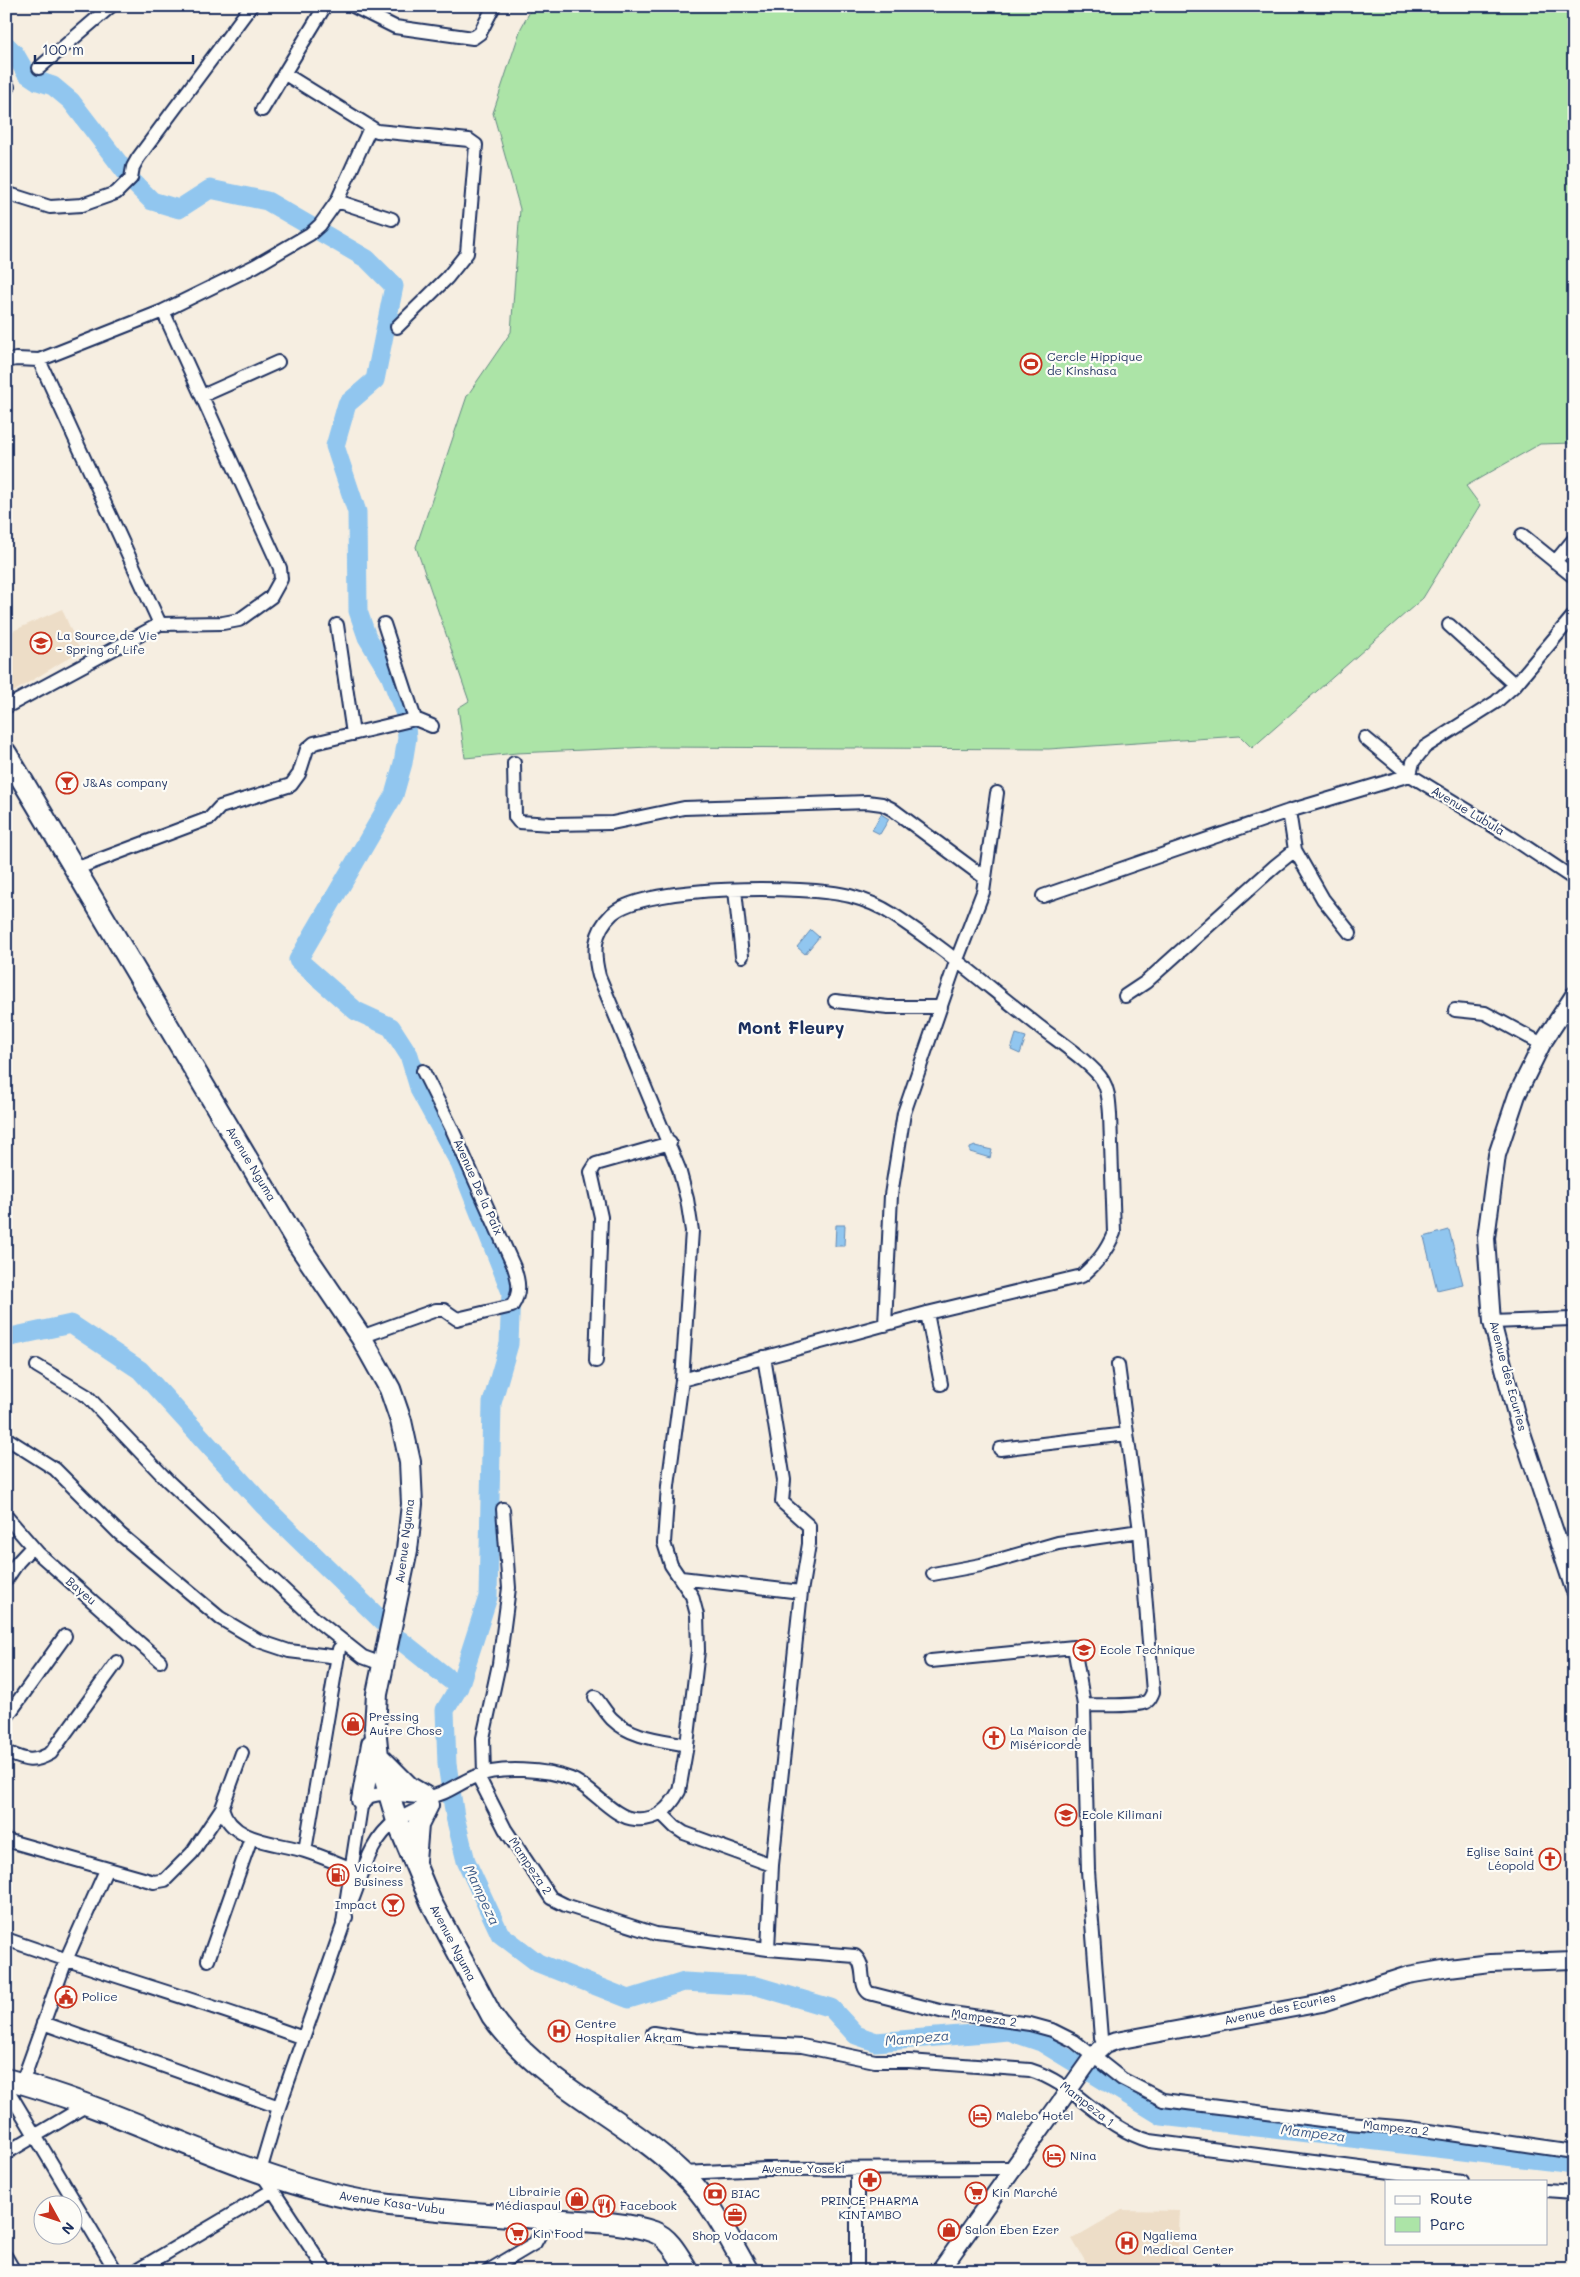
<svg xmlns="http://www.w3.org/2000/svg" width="1580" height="2277" font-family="Mali,sans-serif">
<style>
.built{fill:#edddc7}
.green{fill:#ace4a7;stroke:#648a82}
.water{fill:#91c6ef;stroke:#628ab5}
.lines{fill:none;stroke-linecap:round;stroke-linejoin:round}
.river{stroke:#91c6ef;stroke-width:19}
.minor-casing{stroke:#1b2f5e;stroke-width:16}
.tertiary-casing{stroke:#1b2f5e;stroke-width:20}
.primary-casing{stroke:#1b2f5e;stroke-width:24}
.minor{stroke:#fdfcf7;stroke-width:12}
.tertiary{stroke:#fdfcf7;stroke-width:16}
.primary{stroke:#fdfcf7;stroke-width:20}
.labels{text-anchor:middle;stroke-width:4.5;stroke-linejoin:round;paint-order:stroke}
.poi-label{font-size:12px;fill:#1b2f5e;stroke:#fdfcf7;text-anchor:start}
.street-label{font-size:12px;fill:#1b2f5e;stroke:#fdfcf7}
.water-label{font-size:14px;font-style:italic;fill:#3e5c8a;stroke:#fdfcf7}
.district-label{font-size:18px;font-weight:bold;fill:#1b2f5e;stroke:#fdfcf7}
</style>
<rect width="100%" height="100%" fill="#f6eee1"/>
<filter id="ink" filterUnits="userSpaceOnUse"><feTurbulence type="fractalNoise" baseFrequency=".02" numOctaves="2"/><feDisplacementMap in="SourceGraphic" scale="10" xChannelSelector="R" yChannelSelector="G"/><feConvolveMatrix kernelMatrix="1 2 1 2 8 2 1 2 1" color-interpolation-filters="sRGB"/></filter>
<g filter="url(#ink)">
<path class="built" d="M62,609L80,651L13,692L6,679V634Z
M1122,2210L1180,2211L1177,2271H1091L1072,2239Z"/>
<path class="green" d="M533,6H1574V443L1540,444L1466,486L1480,505L1423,598L1252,748L1240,736L1049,749L650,747L517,753L465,758L458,708L469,701L416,547L467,396L511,332L520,209L493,113L521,28Z"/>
<path class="water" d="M881,814L889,819L880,834L872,830Z
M811,930L819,937L805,954L797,947Z
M1016,1034L1026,1037L1020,1054L1011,1050Z
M975,1146L992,1150L990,1158L970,1152V1148Z
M836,1225H845L844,1246H835Z
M1449,1230L1463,1284L1437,1290L1424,1237Z"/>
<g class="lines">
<path class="river" d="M6,45L15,54L26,73L38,81L53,86L71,101L134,183L152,201L179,209L210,189L267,201L367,259L394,286L375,380L347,404L335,446L357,512L358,611L367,637L390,675L405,714L407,738L403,763L394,795L298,960L356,1011L391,1027L409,1055L420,1091L460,1164L511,1292L509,1344L492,1403L488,1597L459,1687L445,1710L447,1764L455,1817L466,1861L500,1934L538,1963L629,1999L684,1982L757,1986L831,2008L856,2035L876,2042L1009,2031L1041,2042L1162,2116L1574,2164
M6,1338L71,1324L140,1370L264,1506L385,1624
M400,1640L459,1687"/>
<g class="minor-casing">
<path id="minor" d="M353,6L395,27L473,38L480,33L494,6
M39,68L111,6
M285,74L377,131L469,140L476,145L467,253L447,278L397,327
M6,85L8,87
M262,110L325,6
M6,193L50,207L82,205L116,193L131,178L133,167L138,158L251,6
M337,201L392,219
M39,360L160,624
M6,361L16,359L39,360L163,311L255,266L310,234L320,225L337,201L370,128
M202,396L278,362
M1522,535L1574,577
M1555,562L1574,539
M384,624L415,719
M337,625L353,734
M1449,625L1515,685
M6,707L160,624L223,623L239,620L271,597L281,579L280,568L163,311
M1365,738L1410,775L1511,837L1574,879
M514,763L515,817L519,822L552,824L612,823L684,808L867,802L882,804L892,809L985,878
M1295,850L1323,899L1350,933
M75,869L210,818L220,807L291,785L299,774L307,749L314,743L415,719L432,726
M735,890L742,956
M1043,896L1289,811L1410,775L1413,762L1425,747L1496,702L1515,685L1574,615
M1125,996L1146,982L1275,866L1295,850L1289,811
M835,1001L888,1007H941
M1455,1010L1485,1013L1542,1044
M927,1313L941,1384
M1492,1322L1572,1319
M885,1325L891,1195L904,1113L956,962L983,892L997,793
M361,1337L436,1310H444L457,1319L512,1306C521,1292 519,1282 514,1267L451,1127L423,1071
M764,1357L784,1480L782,1502L809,1526V1544L801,1592L772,1865L768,1949
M596,1361L601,1217L591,1172L596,1164L670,1143
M37,1366L87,1396L168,1481L315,1619L363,1657L382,1664
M6,1438L55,1469L120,1534L220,1618L259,1641L289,1651L338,1657
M1000,1449L1127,1434
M6,1516L38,1553L160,1661
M933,1574L981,1565L1058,1543L1140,1531
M681,1578L801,1592
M6,1580L18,1562L32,1547
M931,1661L1074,1647L1084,1705
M595,1697C601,1704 606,1713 612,1719C631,1738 663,1740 687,1745
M6,1718L65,1636
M6,1752C25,1760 32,1764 51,1753L117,1662
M484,1774L483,1738L499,1664L509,1588L503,1509
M478,1776L505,1829L551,1898L565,1905L656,1934L768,1949L855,1956C867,1966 858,1985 869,1993L944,2012L1030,2024L1052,2030L1074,2041L1122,2079L1163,2100L1337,2122L1409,2128L1574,2152
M222,1808C232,1843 276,1842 305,1851C321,1856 337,1863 352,1869
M662,1814L675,1827L684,1833L772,1865
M6,1840L154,1882L165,1880L192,1853L222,1808L242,1753
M305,1851L339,1649
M353,1898C364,1870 370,1840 396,1821C405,1815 417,1810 427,1805
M343,1923L362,1800C383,1787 406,1799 429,1797C445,1795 459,1783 474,1777C498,1766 547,1769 571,1779C592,1787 613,1818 635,1819C657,1821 669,1809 679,1791L687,1745L698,1651L697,1615L692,1596L671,1565L664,1543L668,1486L682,1380L692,1231L687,1199L679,1169L599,976C593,953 593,932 612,914C645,884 807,885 850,896C865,900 880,906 892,914C942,946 992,990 1040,1027C1056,1040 1093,1064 1103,1081C1109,1091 1109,1103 1110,1114L1114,1233C1106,1252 1097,1263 1082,1276L927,1313L682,1380
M6,1939C104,1974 205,2002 303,2038
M208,1960L251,1838
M43,2023L279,2107
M653,2033L696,2040L802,2046L875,2061H909L1030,2070C1076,2084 1101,2127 1150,2141L1461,2181
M1105,2045L1101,2038L1088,1871L1084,1705C1098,1705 1134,1707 1146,1702C1150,1700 1151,1696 1153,1692L1140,1531L1118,1365
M22,2083L66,1960L106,1870
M6,2087L116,2271
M6,2153L87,2105
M857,2169V2271
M683,2173L766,2169L1014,2168
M1546,2190L1574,2192
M6,2257L14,2271
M136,2271L273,2190
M326,2271L260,2171L279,2107L346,1917
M488,2271L535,2243L548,2219"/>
</g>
<g class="tertiary-casing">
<path id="tertiary" d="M1574,995L1542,1044L1517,1095L1497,1155L1486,1238L1492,1322L1517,1418L1574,1589
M940,2271L1093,2056L1105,2045L1116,2041L1322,2003L1408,1975L1449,1968L1490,1963L1574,1960"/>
</g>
<g class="primary-casing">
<path id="primary" d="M6,753L298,1244L361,1337L390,1389L401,1421L410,1462L412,1504L407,1550L377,1694L375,1727L378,1756L397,1821L431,1902L492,2016C541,2085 622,2115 682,2173C711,2200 728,2237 748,2271
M379,1757L409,1787L426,1797
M362,1800L372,1744
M415,1861L418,1825L428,1805
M6,2079C137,2113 256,2188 390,2205C443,2211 496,2215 549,2219C581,2222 623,2221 654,2232C670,2238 679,2257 688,2271"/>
</g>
<use href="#minor" class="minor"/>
<use href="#tertiary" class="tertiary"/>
<use href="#primary" class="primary"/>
</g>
</g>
<defs>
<g id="stadium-ring" transform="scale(1.125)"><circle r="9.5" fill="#fdfcf7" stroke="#c8321e" stroke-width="1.5"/><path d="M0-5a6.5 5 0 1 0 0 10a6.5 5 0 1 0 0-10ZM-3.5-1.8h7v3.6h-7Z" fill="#c8321e"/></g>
<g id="school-ring" transform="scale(1.125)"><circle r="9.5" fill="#fdfcf7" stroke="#c8321e" stroke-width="1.5"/><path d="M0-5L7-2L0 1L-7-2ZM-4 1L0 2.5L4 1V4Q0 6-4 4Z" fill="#c8321e"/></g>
<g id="bar-ring" transform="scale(1.125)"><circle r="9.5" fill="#fdfcf7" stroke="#c8321e" stroke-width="1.5"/><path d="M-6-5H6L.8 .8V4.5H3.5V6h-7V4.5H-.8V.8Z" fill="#c8321e"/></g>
<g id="shop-ring" transform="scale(1.125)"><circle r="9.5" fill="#fdfcf7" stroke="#c8321e" stroke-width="1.5"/><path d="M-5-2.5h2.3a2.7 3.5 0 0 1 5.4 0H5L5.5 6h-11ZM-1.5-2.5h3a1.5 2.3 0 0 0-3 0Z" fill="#c8321e"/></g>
<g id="church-ring" transform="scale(1.125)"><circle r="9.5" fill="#fdfcf7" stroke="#c8321e" stroke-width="1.5"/><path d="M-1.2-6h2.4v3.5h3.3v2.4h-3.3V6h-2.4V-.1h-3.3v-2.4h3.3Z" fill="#c8321e"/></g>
<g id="fuel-ring" transform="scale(1.125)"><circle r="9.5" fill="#fdfcf7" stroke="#c8321e" stroke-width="1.5"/><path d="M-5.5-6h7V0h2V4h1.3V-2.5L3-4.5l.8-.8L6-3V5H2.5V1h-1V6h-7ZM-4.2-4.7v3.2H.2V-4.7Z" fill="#c8321e"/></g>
<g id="civic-ring" transform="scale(1.125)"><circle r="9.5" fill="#fdfcf7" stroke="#c8321e" stroke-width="1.5"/><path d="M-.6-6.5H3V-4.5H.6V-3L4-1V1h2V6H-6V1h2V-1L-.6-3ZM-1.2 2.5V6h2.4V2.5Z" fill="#c8321e"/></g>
<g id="hospital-ring" transform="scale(1.125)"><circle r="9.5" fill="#fdfcf7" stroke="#c8321e" stroke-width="1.5"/><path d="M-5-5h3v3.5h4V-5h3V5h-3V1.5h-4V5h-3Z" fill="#c8321e"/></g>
<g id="hotel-ring" transform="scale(1.125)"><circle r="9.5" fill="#fdfcf7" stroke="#c8321e" stroke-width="1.5"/><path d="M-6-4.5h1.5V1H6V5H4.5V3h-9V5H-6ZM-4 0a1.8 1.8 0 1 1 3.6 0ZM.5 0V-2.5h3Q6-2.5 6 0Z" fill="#c8321e"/></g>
<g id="pharmacy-ring" transform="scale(1.125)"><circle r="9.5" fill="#fdfcf7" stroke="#c8321e" stroke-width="1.5"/><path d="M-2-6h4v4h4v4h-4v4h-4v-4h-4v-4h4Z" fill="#c8321e"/></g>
<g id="supermarket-ring" transform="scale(1.125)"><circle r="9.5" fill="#fdfcf7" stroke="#c8321e" stroke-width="1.5"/><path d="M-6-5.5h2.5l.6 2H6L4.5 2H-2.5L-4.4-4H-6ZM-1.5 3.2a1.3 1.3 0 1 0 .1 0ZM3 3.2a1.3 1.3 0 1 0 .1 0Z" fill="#c8321e"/></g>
<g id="bank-ring" transform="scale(1.125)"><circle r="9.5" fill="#fdfcf7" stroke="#c8321e" stroke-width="1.5"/><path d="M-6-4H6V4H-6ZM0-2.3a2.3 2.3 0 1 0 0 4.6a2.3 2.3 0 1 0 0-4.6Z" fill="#c8321e"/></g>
<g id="restaurant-ring" transform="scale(1.125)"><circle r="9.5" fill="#fdfcf7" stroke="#c8321e" stroke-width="1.5"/><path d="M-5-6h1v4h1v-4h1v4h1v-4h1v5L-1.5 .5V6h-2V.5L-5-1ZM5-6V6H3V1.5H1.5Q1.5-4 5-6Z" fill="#c8321e"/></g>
<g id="office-ring" transform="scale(1.125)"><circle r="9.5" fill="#fdfcf7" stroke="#c8321e" stroke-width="1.5"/><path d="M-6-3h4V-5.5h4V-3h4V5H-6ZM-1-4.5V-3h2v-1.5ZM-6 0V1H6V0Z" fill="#c8321e"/></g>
</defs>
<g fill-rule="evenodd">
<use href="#stadium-ring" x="1031" y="364"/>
<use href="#school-ring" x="41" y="643"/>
<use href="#bar-ring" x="67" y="783"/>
<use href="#school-ring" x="1084" y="1650"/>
<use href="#shop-ring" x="353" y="1724"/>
<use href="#church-ring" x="994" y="1738"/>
<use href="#school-ring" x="1066" y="1815"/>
<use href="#church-ring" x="1550" y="1859"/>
<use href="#fuel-ring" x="338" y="1875"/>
<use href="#bar-ring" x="393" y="1905"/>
<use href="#civic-ring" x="66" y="1997"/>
<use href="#hospital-ring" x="559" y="2031"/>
<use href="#hotel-ring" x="980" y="2116"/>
<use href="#hotel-ring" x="1054" y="2156"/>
<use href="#pharmacy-ring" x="870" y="2180"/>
<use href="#supermarket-ring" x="976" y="2193"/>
<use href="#bank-ring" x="715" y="2194"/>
<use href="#shop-ring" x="577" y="2199"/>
<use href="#restaurant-ring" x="604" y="2206"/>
<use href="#office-ring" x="735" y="2215"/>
<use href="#shop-ring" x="949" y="2230"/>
<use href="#supermarket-ring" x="517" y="2234"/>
<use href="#hospital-ring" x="1127" y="2243"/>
</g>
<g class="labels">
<g class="poi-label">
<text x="1047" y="361">Cercle Hippique<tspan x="1047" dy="14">de Kinshasa</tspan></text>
<text x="57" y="640">La Source de Vie<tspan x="57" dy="14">- Spring of Life</tspan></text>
<text x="83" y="787">J&amp;As company</text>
<text x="1100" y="1654">Ecole Technique</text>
<text x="369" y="1721">Pressing<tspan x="369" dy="14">Autre Chose</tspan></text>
<text x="1010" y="1735">La Maison de<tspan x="1010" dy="14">Miséricorde</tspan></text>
<text x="1082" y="1819">Ecole Kilimani</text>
<text x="1534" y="1856" text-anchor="end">Eglise Saint<tspan x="1534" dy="14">Léopold</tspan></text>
<text x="354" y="1872">Victoire<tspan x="354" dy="14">Business</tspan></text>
<text x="377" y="1909" text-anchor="end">Impact</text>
<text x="82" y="2001">Police</text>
<text x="575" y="2028">Centre<tspan x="575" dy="14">Hospitalier Akram</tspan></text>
<text x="996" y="2120">Malebo Hotel</text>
<text x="1070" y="2160">Nina</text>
<text x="561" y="2196" text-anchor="end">Librairie<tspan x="561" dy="14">Médiaspaul</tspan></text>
<text x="992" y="2197">Kin Marché</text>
<text x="731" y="2198">BIAC</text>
<text x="870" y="2205" text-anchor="middle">PRINCE PHARMA<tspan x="870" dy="14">KINTAMBO</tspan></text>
<text x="620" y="2210">Facebook</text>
<text x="965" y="2234">Salon Eben Ezer</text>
<text x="533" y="2238">Kin Food</text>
<text x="735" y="2240" text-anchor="middle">Shop Vodacom</text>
<text x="1143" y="2240">Ngaliema<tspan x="1143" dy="14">Medical Center</tspan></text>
</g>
<g class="street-label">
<text transform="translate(1468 811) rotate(31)" y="4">Avenue Lubula</text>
<text transform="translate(251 1164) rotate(59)" y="4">Avenue Nguma</text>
<text transform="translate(478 1187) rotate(66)" y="4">Avenue De la Paix</text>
<text transform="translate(1508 1376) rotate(75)" y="4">Avenue des Ecuries</text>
<text transform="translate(405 1541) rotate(-83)" y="4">Avenue Nguma</text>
<text transform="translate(81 1591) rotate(41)" y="4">Bayeu</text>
<text transform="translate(530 1866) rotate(56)" y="4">Mampeza 2</text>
<text transform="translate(453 1943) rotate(62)" y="4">Avenue Nguma</text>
<text transform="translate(1280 2009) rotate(-12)" y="4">Avenue des Ecuries</text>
<text transform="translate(984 2018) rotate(8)" y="4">Mampeza 2</text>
<text transform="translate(1087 2104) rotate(38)" y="4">Mampeza 1</text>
<text transform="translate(1396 2128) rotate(6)" y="4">Mampeza 2</text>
<text x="803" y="2173">Avenue Yoseki</text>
<text transform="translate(392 2203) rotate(8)" y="4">Avenue Kasa-Vubu</text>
</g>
<g class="water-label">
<text transform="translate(482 1895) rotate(65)" y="5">Mampeza</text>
<text transform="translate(917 2038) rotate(-5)" y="5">Mampeza</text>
<text transform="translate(1313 2133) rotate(7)" y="5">Mampeza</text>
</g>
<g class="district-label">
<text x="791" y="1034">Mont Fleury</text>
</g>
</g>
<rect width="1580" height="2277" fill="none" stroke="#fdfcf7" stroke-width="25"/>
<rect x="12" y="12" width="1555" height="2252" fill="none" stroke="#1b2f5e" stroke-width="2" filter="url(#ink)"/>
<rect x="1385" y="2180" width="162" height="65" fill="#fdfcf7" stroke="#a3aaba"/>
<rect x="1395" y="2196" width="25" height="8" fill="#fdfcf7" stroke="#a3aaba"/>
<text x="1430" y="2204" font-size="15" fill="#1b2f5e">Route</text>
<rect x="1395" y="2217" width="25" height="15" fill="#ace4a7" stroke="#a3aaba"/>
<text x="1430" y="2230" font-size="15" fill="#1b2f5e">Parc</text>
<g transform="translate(58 2220) rotate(130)"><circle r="24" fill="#fdfcf7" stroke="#a3aaba"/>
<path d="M0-4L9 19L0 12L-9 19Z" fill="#c8321e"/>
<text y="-8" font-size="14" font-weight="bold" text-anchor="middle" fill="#1b2f5e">N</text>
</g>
<path d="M35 55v8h158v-8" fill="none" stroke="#1b2f5e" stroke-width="2.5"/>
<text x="42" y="55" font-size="15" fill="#1b2f5e" stroke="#fdfcf7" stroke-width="4" paint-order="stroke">100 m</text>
</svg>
